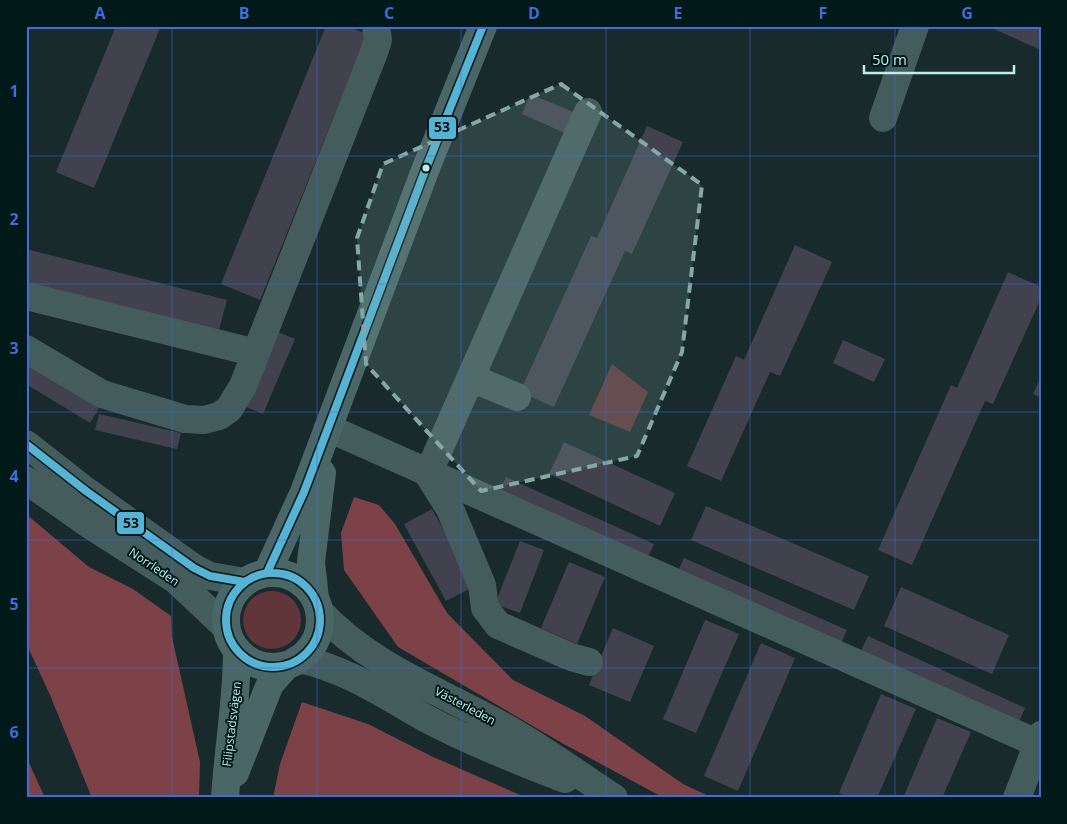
<svg xmlns="http://www.w3.org/2000/svg" width="1067" height="824" font-family="'Open Sans',sans-serif">
<style>
.green{fill:#60363a}
.forest{fill:#7d4248}
.building{fill:#42424e}
.lines{fill:none;stroke-linecap:round;stroke-linejoin:round}
.minor{stroke:#455c5c;stroke-width:28}
.major{stroke:#4a6666;stroke-width:28}
.bus-1-casing{stroke:#021919;stroke-width:11}
.bus-1{stroke:#56b3d3;stroke-width:8}
.marked{fill:#83a8a8;fill-opacity:0.2;stroke:#83a8a8;stroke-width:4;stroke-dasharray:10 6;stroke-linejoin:round}
.grid{fill:none;stroke:#3d6edc;stroke-width:1;stroke-opacity:0.55}
.bus-dot{fill:#bcecec;stroke:#021919;stroke-width:2}
.labels{text-anchor:middle;stroke-width:4;stroke-linejoin:round;paint-order:stroke}
.street-label{font-size:12px;fill:#bcecec;stroke:#021919}
.line-badge{stroke:#021919;stroke-width:2}
.pale-badge-label{font-size:14px;text-anchor:middle;font-weight:bold;fill:#111}
.neatline{fill:none;stroke:#3d6edc;stroke-width:2}
.grid-label{font-size:16px;text-anchor:middle;font-weight:bold;fill:#3d6edc}
</style>
<rect width="100%" height="100%" fill="#182a2b"/>
<path class="green" d="M612,364L648,392L630,432L589,415Z
M243 620a29 29 0 1 1 58 0a29 29 0 1 1-58 0Z"/>
<path class="forest" d="M354,497L379,505L395,524L447,613L513,680L585,716L683,784L713,798H664L562,743L398,647L344,570L341,533Z
M26,514L89,567L133,589L171,616L172,637L200,762L199,798H92L50,695L26,643Z
M302,702L368,724L431,756L527,798H273L280,764Z
M26,756L45,798H26Z"/>
<path class="building" d="M116,26H161L94,188L56,172Z
M326,26H346L367,34L260,300L221,284Z
M987,26H1041V50Z
M530,94L576,113L567,134L522,114Z
M647,126L683,142L632,254L625,251L554,407L520,392L591,236L597,238Z
M795,245L832,262L780,376L770,372L721,481L687,466L736,356L744,360Z
M26,249L227,300L216,341L26,292Z
M1008,272L1041,287V298L993,404L985,401L912,565L878,550L951,385L957,388Z
M278,332L295,339L263,414L246,407Z
M843,340L885,359L874,382L833,363Z
M26,364L99,408L90,423L26,384Z
M1041,377V398L1033,394Z
M99,414L181,433L177,449L95,430Z
M564,442L675,493L660,526L549,474Z
M506,477L654,544L645,563L497,496Z
M706,506L869,576L854,610L691,540Z
M432,509L475,586L446,601L404,524Z
M520,541L544,550L520,613L495,604Z
M684,558L847,630L839,648L676,575Z
M569,562L605,577L577,644L541,628Z
M901,587L1009,635L992,674L884,626Z
M705,620L739,634L696,733L663,719Z
M613,628L654,646L630,702L589,685Z
M868,636L1025,708L1016,729L858,657Z
M761,643L795,658L738,791L704,776Z
M881,694L916,709L877,798H850L839,793Z
M937,718L971,732L942,798H903Z"/>
<g class="lines">
<path class="minor" d="M588,112L428,474L450,509L482,585L485,608L498,625L571,657L589,662
M883,118L915,26
M26,296L256,353
M26,349L102,394L185,419L204,420L219,416L229,409L243,386L373,55L378,40L376,26
M471,378L517,397
M328,428L1041,745
M26,444L86,491L194,568L210,576L245,582
M26,480L90,525L176,580L226,627
M319,611C372,669 449,694 515,733C549,753 581,776 614,798
M298,659C345,668 384,695 425,718C470,742 518,761 565,779
M1017,798L1041,735"/>
<path class="major" d="M226 620a47 47 0 1 1 94 0a47 47 0 1 1-94 0Z
M267,573L304,492L426,168L483,26
M315,599L311,562L322,473
M235,773L270,684L287,665
M225,798C228,749 237,700 237,651"/>
<g class="bus-1-casing">
<path id="bus-1" d="M26,444L86,491L194,568L210,576L245,582
M226 620a47 47 0 1 1 94 0a47 47 0 1 1-94 0Z
M267,573L304,492L426,168L483,26"/>
</g>
<use href="#bus-1" class="bus-1"/>
</g>
<path class="marked" d="M561,84L702,185L682,352L637,456L481,491L366,364L357,238L383,164Z"/>
<path class="grid" d="M172,26V798M317,26V798M461,26V798M606,26V798M750,26V798M895,26V798M26,156H1041M26,284H1041M26,412H1041M26,540H1041M26,668H1041"/>
<circle class="bus-dot" cx="426" cy="168" r="4.5"/>
<g class="labels">
<g class="street-label">
<text transform="translate(154 567) rotate(34)" y="4">Norrleden</text>
<text transform="translate(465 706) rotate(28)" y="4">Västerleden</text>
<text transform="translate(232 724) rotate(-83)" y="4">Filipstadsvägen</text>
</g>
</g>
<g class="line-badge">
<rect x="428" y="116" width="29" height="24" rx="5" fill="#56b3d3"/>
<rect x="116" y="511" width="29" height="24" rx="5" fill="#56b3d3"/>
</g>
<g class="pale-badge-label">
<text x="442" y="132">53</text>
<text x="131" y="528">53</text>
</g>
<rect width="1067" height="824" fill="none" stroke="#021919" stroke-width="55"/>
<path d="M864 65v8h150v-8" fill="none" stroke="#bcecec" stroke-width="2.5"/>
<text x="872" y="65" font-size="15" fill="#bcecec" stroke="#021919" stroke-width="4" paint-order="stroke">50 m</text>
<rect x="28" y="28" width="1012" height="768" class="neatline"/>
<g class="grid-label">
<text x="100" y="19">A</text>
<text x="244" y="19">B</text>
<text x="389" y="19">C</text>
<text x="534" y="19">D</text>
<text x="678" y="19">E</text>
<text x="823" y="19">F</text>
<text x="967" y="19">G</text>
<text x="14" y="97">1</text>
<text x="14" y="225">2</text>
<text x="14" y="354">3</text>
<text x="14" y="482">4</text>
<text x="14" y="610">5</text>
<text x="14" y="738">6</text>
</g>
</svg>
